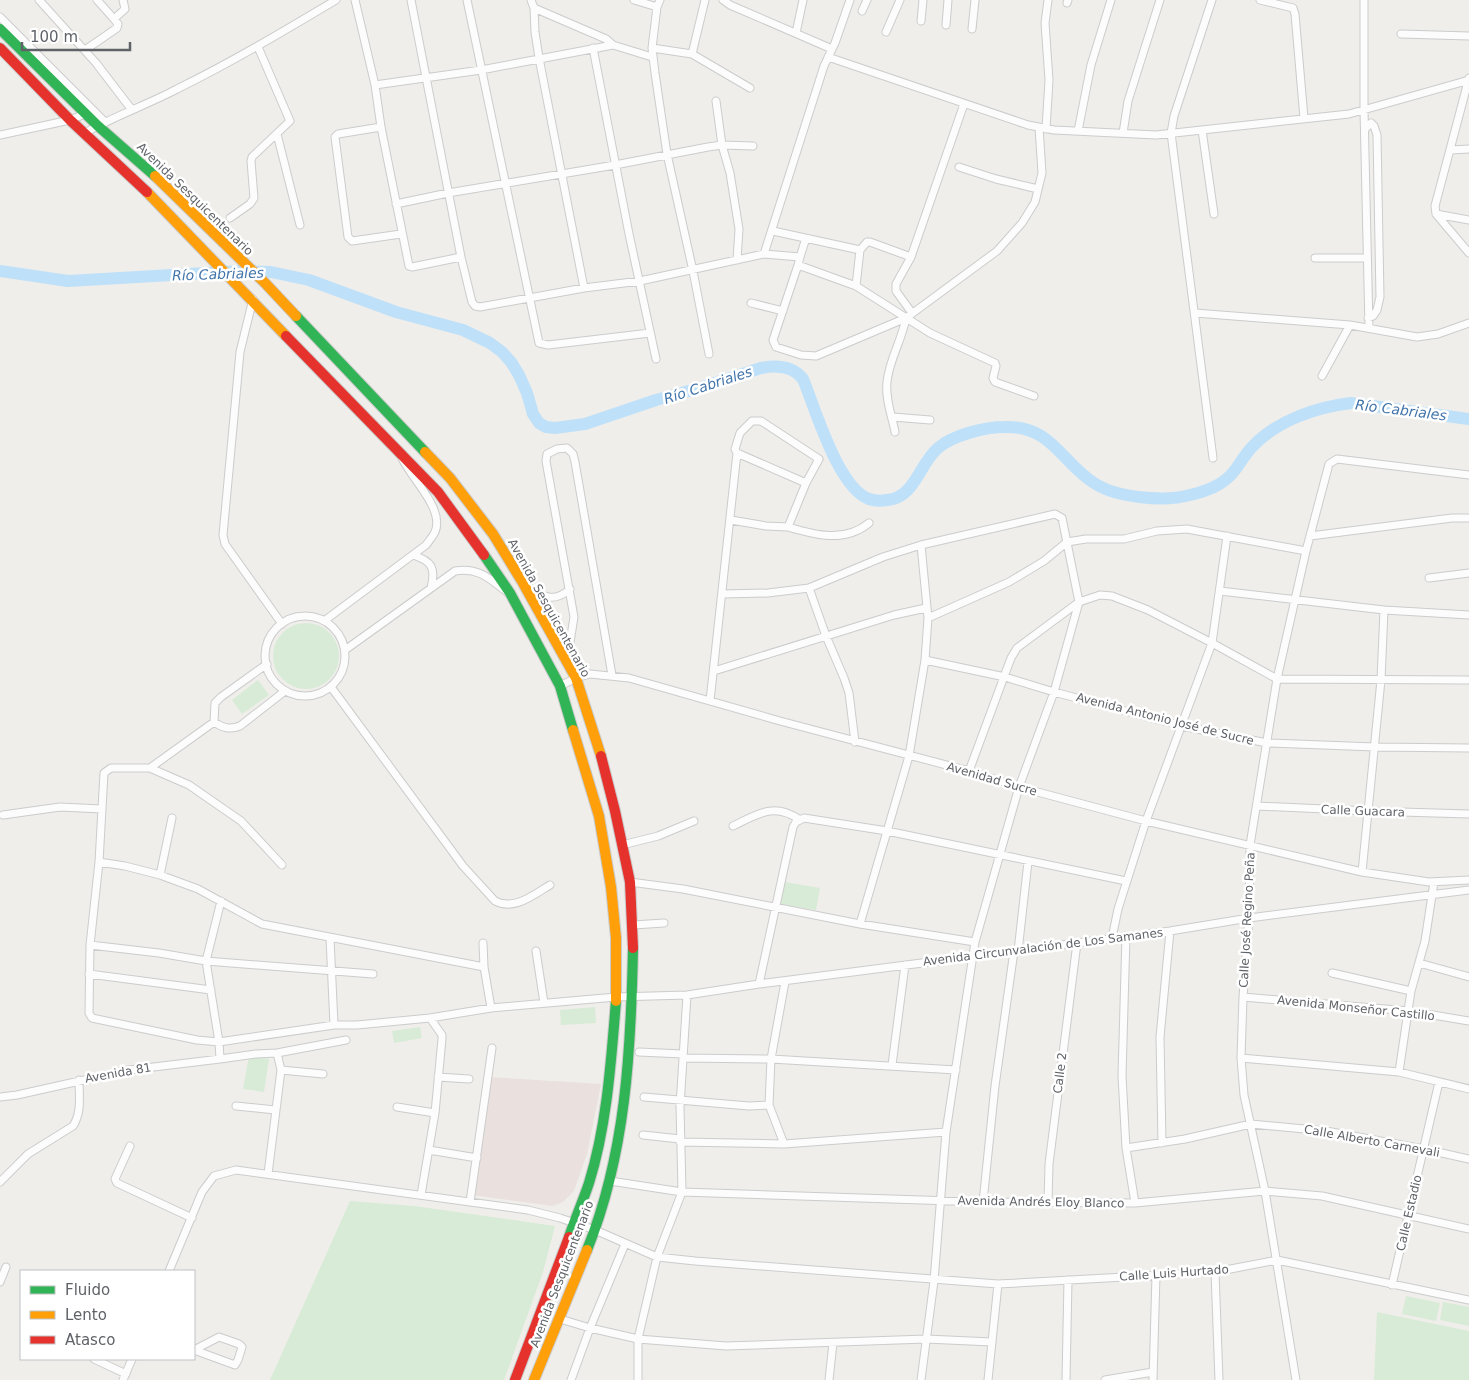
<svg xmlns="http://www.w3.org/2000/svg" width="1469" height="1380" font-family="'DejaVu Sans',sans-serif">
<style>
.medical{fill:#eae0de}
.green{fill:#d8ebd6}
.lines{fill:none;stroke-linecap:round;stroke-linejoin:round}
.river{stroke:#bfe0f9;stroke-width:12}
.street-casing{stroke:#cbcccc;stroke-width:9}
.fast-casing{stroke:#cacacb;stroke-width:12}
.slow-casing{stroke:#cacacb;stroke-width:12}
.jam-casing{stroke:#cacacb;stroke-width:12}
.street{stroke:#fdfcfc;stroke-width:7}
.fast{stroke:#30b455;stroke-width:10}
.slow{stroke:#ff9f0a;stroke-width:10}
.jam{stroke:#e5322d;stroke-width:10}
.labels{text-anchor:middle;stroke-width:5;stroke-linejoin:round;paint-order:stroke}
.street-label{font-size:12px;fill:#5f6368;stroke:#fff}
.water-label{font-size:14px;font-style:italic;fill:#4174aa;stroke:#fff}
</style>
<rect width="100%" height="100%" fill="#efeeea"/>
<path class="medical" d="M490,1077L601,1084L587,1154L574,1191L563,1202L553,1206L472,1195Z"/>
<path class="green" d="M273 656a33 33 0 1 1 66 0a33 33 0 1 1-66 0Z
M258,680L269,695L242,714L232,700Z
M785,882L820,888L816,910L781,904Z
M595,1007L596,1023L561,1025L560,1010Z
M420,1027L422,1038L394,1043L392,1031Z
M249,1056L269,1059L264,1092L243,1089Z
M350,1201L414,1206L555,1226L543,1272L504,1380H270Z
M1406,1296L1440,1303L1436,1321L1402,1314Z
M1443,1302L1469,1307V1326L1440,1320Z
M1377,1312L1469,1331V1380H1374Z"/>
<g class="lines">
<path class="river" d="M0,271L68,281L241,271L271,272L309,280L396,312L463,330L490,343L502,352L511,362L519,375L527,393L533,414L539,423L546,427L555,428L585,424L656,400L703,387L761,368C776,365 793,366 803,379C815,408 838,488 869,499C875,501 881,501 887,500C915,498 919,464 938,448C953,435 985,427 1005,427C1051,425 1062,463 1094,483C1117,498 1164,502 1190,495C1207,491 1224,485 1235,470C1241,462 1246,453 1253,446C1278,420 1317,407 1351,403L1469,419"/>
<g class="street-casing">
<path id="street" d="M39,0L96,63L132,110
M97,0L114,19
M355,0L375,85L381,127L409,266L412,267L461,257
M411,0L461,257L472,302L475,306L480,307L584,288L640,281L764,254L800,257L798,265L856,286L930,333L995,363L996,366L993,378L995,382L1034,396
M467,0L539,343L548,345L650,333
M531,0L534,8L535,32L539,58L584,288
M634,0L657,7
M660,0L657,7L652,48L655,73L667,154L693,271L709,354
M723,0L730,5L832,49
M1212,0L1174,116L1171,133L1213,458
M1260,0L1293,8L1295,14L1304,118
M1364,0V110L1369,328
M1067,3L1068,0
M534,8L606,39L613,45
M862,11L867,0
M0,17L105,122
M921,21L923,0
M946,25L948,0
M972,29L975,0
M886,32L900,0
M796,33L803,0
M1401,34L1469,36
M593,48L629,234L656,359
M652,48L692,54L750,88
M85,50L117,28L118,24L114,19L125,9L123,0
M692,54L705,0
M828,57L1028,125L1054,130L1156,135L1349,114L1469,80
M1469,78L1435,206L1436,214L1469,253
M375,85L481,70L613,45L652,57
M716,101L722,145L730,173L739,229L737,260
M381,127L338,134L335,137L348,237L352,241L401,234
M1046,129L1049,80L1045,23L1048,0
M1365,129L1371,123L1374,126L1377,135L1380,297L1377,310L1373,316L1368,318
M1202,130L1214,214
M1078,131L1091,65L1111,0
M85,133C114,116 147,105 177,89C232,62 284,31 336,0
M1123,133L1128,101L1160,0
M277,134L300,225
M0,135L70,120L85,114
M1451,150L1469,149
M959,167L996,179L1038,189
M396,204L448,193L615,165L708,147L722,145L753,146
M1436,214L1469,220
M230,218L250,204L254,198L251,161L252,157L290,121L258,47
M773,231L860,250L856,286
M860,250L867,242H870L911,257
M764,254L824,66L835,43L850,0
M800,257L806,238
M1315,258H1366
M798,265L773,340L776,347L801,355L816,356L906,318L997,251L1022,223L1035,202L1042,173L1039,127
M253,299L240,352L223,535L225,544L282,624
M751,303L783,311
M912,313L896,291V284L911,257L964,104
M1195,313L1350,325
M1322,376L1350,325L1417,337L1438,334L1469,323
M893,417L930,420
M895,432C892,416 885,399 887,382C889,360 902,340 906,318
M737,453L806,483
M788,527C815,535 845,543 869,523
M1310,536L1452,518H1469
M413,555C432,561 436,568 431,588
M1429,578L1469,573
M524,584C541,595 552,605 570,589
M809,588L826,636L844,678L849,693L855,742
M1220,591L1384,610L1469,615
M722,594L768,593L809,588L883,557L921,545L1055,514L1062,518L1079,602L1054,692L1019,787L975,942L946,1132L934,1281L921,1380
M265 656a40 40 0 1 1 80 0a40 40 0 1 1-80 0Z
M928,618L1009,582L1044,561L1067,542L1086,539H1124L1157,531L1187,529L1306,551
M324,621L426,545C429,541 433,536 435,532C445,508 410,478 401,456
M345,650L455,571C478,567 489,578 507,592
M925,660L1005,677L1054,692L1182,726L1267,743L1375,747L1469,748
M567,661L574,617L546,461L547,454L557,449L567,448L573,454L575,462L612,675
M267,664L221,697L215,703L214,722C223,728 230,730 240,726L285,691
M714,671L894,615L926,608
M560,686L576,678L590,674L629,678L780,721L969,771L1019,787L1146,821L1362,872L1429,882L1469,880
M331,687L463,866L495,901C514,911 533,895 550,885
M710,701L737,453L735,449L740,433L752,421H761L819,459L806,483L788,527L766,526L731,520
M150,768L214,722
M969,771L1011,658L1017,648L1079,602L1100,595L1112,596L1148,610L1212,643L1277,679L1469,680
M1257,806L1368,811L1469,814
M3,815L60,807L102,809
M733,826C758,814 774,802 800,820
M622,845L658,836L694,821
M99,862L125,866L160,875L198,889L262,924L484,967L491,1008
M282,865L241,821L189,785L150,768H111L104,773L99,862L90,945L89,1013L92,1018L197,1040L219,1042L334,1025H357L430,1018L491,1008L616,997L687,995L759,984L1170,931L1249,918L1469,890
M1362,872L1381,680L1384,610
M160,875L172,818
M630,882L683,889L860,924L975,942
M860,924L909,756L925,660L928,618L921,545
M633,925L664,923
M1126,936L1122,1076L1126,1148L1135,1203
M330,938L334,1025
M1112,938L1118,909L1146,821L1212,643L1227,536
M483,943L484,967
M90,945L159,953L206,961L373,974
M536,951L544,1003
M1018,951L1028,862
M1419,963L1469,977
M1332,973L1411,991
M89,974L211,990
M759,984L793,827L796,822L804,818L887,831L1126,881
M1243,997L1409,1011L1469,1021
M639,1052L683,1054
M277,1053L346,1040
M683,1058L771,1059L956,1070
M1241,1058L1399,1072L1469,1089
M220,1059L256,1054L277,1053L281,1070L268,1174
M892,1065L905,965
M281,1070L323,1074
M1399,1072L1411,991L1425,941L1434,882
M438,1077L469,1079
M0,1097L17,1095L129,1070L220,1059L219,1042L206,961L221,901
M644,1097L749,1106L769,1105
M236,1106L275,1110
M397,1107L435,1113
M643,1135L680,1139
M680,1142L784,1144L946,1132
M1162,1143L1160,1037L1170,931
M784,1144L769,1105L771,1059L785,982
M130,1146L115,1179L117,1183L192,1218
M1126,1148L1185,1139L1251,1124L1326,1131L1424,1149L1469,1159
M429,1150L477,1158
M610,1181L682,1192L983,1202L1135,1203L1265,1191L1322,1196L1469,1229
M0,1182L28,1154L73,1126C82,1112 79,1096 79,1080
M421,1195L435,1113L442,1039V1035L430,1018
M470,1202L492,1048
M983,1202L995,1086L1014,951
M1048,1202L1049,1164L1077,943
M169,1271L202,1192L214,1176L236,1170L528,1210L560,1218L595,1230L657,1257L695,1261L998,1284L1215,1272L1277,1260L1469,1300
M1215,1272L1219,1380
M0,1282L6,1267
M1392,1285L1439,1082
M560,1319L590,1328L638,1339L726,1346L926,1339L992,1342
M194,1350L219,1337L239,1344L242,1347L238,1360L235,1365L194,1350
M94,1359L126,1374
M123,1380L132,1359
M571,1380L590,1328L625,1244
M638,1380V1339L657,1257L682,1192L680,1106L687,995
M829,1380L833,1343
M988,1380L998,1284
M1066,1380L1068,1280
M1105,1380L1153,1372
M1153,1380L1156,1275
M1296,1380L1265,1191L1244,1095L1241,1058L1243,997L1249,918L1250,845L1277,679L1306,551L1329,464L1337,459L1469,475"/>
</g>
<g class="fast-casing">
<path id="fast" d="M0,29L98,126L155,176
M296,316L425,452
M484,555L510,593L560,686L573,730
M569,1237C575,1219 583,1201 589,1183C607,1125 611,1062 616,1001
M587,1250C626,1154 631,1050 633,948"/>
</g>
<g class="slow-casing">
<path id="slow" d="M155,176L265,283L296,316
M147,192L286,336
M425,452L450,478L493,534L523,583L576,678L601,756
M573,730L599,816L611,887L616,938V1001
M534,1380L587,1250"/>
</g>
<g class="jam-casing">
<path id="jam" d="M0,48L70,120L147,192
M286,336L438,492L484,555
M601,756L615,811L630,882L633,948
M515,1380L569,1237"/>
</g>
<use href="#street" class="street"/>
<use href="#fast" class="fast"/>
<use href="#slow" class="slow"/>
<use href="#jam" class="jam"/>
</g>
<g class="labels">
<g class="street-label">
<text transform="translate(195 199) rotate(44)" y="4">Avenida Sesquicentenario</text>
<text transform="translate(549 608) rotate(61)" y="4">Avenida Sesquicentenario</text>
<text transform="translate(1165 719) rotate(14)" y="4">Avenida Antonio José de Sucre</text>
<text transform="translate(992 779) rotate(16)" y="4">Avenidad Sucre</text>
<text transform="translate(1363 811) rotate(2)" y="4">Calle Guacara</text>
<text transform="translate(1247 920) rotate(-87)" y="4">Calle José Regino Peña</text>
<text transform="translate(1043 947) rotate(-7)" y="4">Avenida Circunvalación de Los Samanes</text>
<text transform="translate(1356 1008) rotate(6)" y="4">Avenida Monseñor Castillo</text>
<text transform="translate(118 1073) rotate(-10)" y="4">Avenida 81</text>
<text transform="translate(1060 1073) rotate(-83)" y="4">Calle 2</text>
<text transform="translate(1372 1141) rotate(10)" y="4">Calle Alberto Carnevali</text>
<text transform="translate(1041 1202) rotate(1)" y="4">Avenida Andrés Eloy Blanco</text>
<text transform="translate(1409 1213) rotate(-77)" y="4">Calle Estadio</text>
<text transform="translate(1174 1273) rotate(-4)" y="4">Calle Luis Hurtado</text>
<text transform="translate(562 1274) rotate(-69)" y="4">Avenida Sesquicentenario</text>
</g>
<g class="water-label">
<text transform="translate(218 274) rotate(-2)" y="5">Río Cabriales</text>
<text transform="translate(708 385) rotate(-18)" y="5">Río Cabriales</text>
<text transform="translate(1401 410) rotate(7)" y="5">Río Cabriales</text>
</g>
</g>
<rect x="20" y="1270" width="175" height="90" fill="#ffffff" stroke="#bfc1c3"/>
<rect x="30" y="1286" width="25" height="8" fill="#30b455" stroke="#bfc1c3"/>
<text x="65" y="1295" font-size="15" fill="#5f6368">Fluido</text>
<rect x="30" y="1311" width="25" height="8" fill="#ff9f0a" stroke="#bfc1c3"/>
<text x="65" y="1320" font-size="15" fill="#5f6368">Lento</text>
<rect x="30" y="1336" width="25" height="8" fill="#e5322d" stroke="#bfc1c3"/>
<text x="65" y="1345" font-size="15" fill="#5f6368">Atasco</text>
<path d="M22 42v8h108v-8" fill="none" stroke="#5f6368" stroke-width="2.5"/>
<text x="30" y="42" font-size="15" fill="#5f6368" stroke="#ffffff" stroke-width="4" paint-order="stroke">100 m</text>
</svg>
